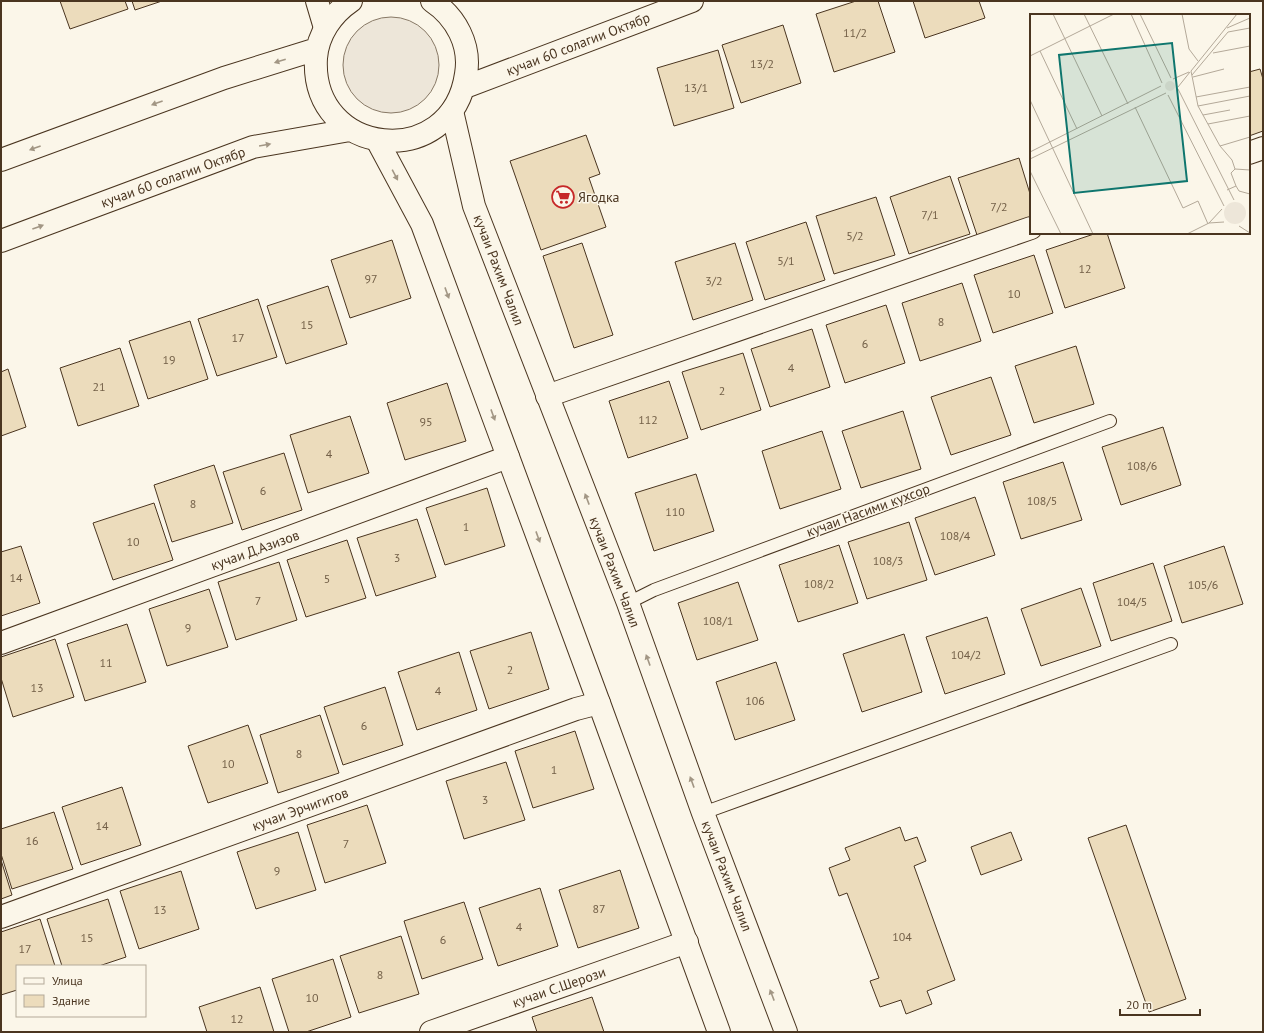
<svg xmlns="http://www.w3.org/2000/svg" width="1264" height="1033" font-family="'PT Sans',sans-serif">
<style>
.green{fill:#ede6d9;stroke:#887966}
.building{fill:#ecdcbc;stroke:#4a3520}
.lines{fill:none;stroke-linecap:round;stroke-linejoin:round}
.lane-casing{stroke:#4a3520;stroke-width:14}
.street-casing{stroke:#4a3520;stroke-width:24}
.secondary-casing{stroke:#4a3520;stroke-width:24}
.highway-casing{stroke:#4a3520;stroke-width:24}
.lane{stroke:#fbf6e9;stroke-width:12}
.street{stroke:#fbf6e9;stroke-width:22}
.secondary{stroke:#fbf6e9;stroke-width:22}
.highway{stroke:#fbf6e9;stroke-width:22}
.oneway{fill:#a29684}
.labels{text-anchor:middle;stroke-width:3;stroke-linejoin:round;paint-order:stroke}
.number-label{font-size:12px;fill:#725f47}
.street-label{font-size:14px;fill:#4a3520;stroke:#fbf6e9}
.poi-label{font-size:14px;fill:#4a3520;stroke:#fbf6e9;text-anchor:start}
.inset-road{fill:none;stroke:#b4a999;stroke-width:1}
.view{fill:#0f766e;fill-opacity:0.15;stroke:#0f766e;stroke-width:2}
.inset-edge{fill:none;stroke:#4a3520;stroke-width:2}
</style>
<rect width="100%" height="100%" fill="#fbf6e9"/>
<path class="green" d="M343 65a48 48 0 1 1 96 0a48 48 0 1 1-96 0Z"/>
<path class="building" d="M60,1H125L128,9L70,29Z
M132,1H162L135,10Z
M856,1H878L895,52L834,72L816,14Z
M913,1H979L985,18L925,38Z
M783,25L801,83L741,103L722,45Z
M718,50L734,108L674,126L657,68Z
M1260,69L1263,79V131L1249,136V72Z
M586,135L600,174L589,178L606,227L541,250L510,161Z
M1019,158L1031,197V218L977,235L958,178Z
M950,176L970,234L909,254L890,197Z
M876,197L895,255L834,274L816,216Z
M806,222L825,280L765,300L746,242Z
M1097,233H1107L1125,288L1065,308L1046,250Z
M392,240L411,298L350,318L331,260Z
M582,243L613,335L574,348L543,256Z
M735,243L753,300L693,320L675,262Z
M1034,255L1053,313L993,333L974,275Z
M962,283L981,341L920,361L902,303Z
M328,286L347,344L286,364L267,306Z
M258,299L277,357L217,376L198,319Z
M886,305L905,363L845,383L826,325Z
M190,321L208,379L148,399L129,341Z
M812,329L830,387L770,407L751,349Z
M1076,346L1094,404L1034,423L1015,366Z
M120,348L139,406L78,426L60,368Z
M743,353L761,410L701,430L682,372Z
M8,369L26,427L1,436V372Z
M991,377L1011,435L951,455L931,397Z
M669,381L688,438L628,458L609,401Z
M447,383L466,441L405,460L387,403Z
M903,411L921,469L861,488L842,431Z
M350,416L369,473L308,493L290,435Z
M1163,427L1181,485L1121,505L1102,447Z
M822,431L841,489L780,509L762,451Z
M284,453L302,510L242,530L223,472Z
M1063,462L1082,520L1021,539L1003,482Z
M214,465L233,523L172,542L154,485Z
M696,474L714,531L654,551L635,493Z
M487,488L505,546L445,565L426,508Z
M975,497L995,555L935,575L915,518Z
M154,503L173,560L113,580L93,523Z
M417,519L436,577L376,596L357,538Z
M909,522L927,580L867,599L848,542Z
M347,540L366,598L306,617L287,560Z
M839,545L858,603L798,622L779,565Z
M21,546L40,603L1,616V552Z
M1224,546L1243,604L1182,623L1164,566Z
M279,562L297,620L236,640L218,582Z
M1153,563L1172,621L1111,641L1093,583Z
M738,582L758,640L697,660L678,603Z
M1081,588L1101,646L1041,666L1021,609Z
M209,589L228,647L167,666L149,609Z
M987,617L1005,674L945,694L926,637Z
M127,624L146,682L85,701L67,644Z
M531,632L549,689L489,709L470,651Z
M904,634L922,692L862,712L843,654Z
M55,639L74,697L13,717L1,678V657Z
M459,652L477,710L417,730L398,672Z
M776,662L795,720L735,740L716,682Z
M385,687L403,745L343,765L324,707Z
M320,715L339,773L278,793L260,735Z
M248,725L268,783L208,803L188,746Z
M575,731L594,789L533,808L515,751Z
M506,762L525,820L464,839L446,781Z
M122,787L141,845L81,865L62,807Z
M367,805L386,863L325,883L307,825Z
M54,812L73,869L12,889L1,854V829Z
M1126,825L1186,999L1149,1012L1088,838Z
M900,827L905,841L917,837L926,861L914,866L955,980L927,991L932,1004L906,1014L901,1000L880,1007L870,981L879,978L847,893L839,896L829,868L850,860L845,848Z
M298,832L316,890L256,909L237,852Z
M1011,832L1022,860L981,875L971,847Z
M1,860L12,895L1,899Z
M620,870L639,928L578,948L559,890Z
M181,871L199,929L139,949L120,891Z
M540,888L558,946L498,966L479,908Z
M108,899L126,957L99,966H62L47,919Z
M464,902L483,959L422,979L404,921Z
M40,919L55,966H17V990L1,995V932Z
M401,936L419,994L359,1013L340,956Z
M333,959L351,1017L306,1032H289L272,979Z
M260,987L274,1032H207L199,1007Z
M592,997L604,1032H537L532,1017Z"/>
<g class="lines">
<g class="lane-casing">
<path id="lane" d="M628,603L654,590L1110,421
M703,813L1171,644"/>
</g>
<g class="street-casing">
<path id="street" d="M1249,153L1263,148
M547,396L1031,228
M1,643L508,457
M1,917L576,709L599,703
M431,1032L687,942"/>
</g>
<g class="secondary-casing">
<path id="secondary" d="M317,1L325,28
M452,111L474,206L628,603L703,813L786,1032
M377,140L422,224L599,703L719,1032"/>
</g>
<g class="highway-casing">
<path id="highway" d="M351,1C332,14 318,34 316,58C310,158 452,172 466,74C471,45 456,17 432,1
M465,87L692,1
M1,160L224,78L317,49
M1,241L253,147L350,130"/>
</g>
<use href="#lane" class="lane"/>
<use href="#street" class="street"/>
<use href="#secondary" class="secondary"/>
<use href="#highway" class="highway"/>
</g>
<defs><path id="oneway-solid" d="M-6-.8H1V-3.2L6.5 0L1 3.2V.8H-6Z"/></defs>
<g class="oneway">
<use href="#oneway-solid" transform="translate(280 61) rotate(163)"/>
<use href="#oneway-solid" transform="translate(157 103) rotate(160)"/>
<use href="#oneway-solid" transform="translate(265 145) rotate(-10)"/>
<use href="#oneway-solid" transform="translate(35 148) rotate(160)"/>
<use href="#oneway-solid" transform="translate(395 175) rotate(62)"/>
<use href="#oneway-solid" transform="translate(38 227) rotate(-20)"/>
<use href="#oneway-solid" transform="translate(447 293) rotate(70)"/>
<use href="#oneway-solid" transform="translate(493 415) rotate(70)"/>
<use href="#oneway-solid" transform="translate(587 499) rotate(-111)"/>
<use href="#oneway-solid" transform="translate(538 537) rotate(70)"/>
<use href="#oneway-solid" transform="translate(648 660) rotate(-110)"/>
<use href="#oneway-solid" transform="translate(692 782) rotate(-110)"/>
<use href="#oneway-solid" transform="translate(772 995) rotate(-111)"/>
</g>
<defs>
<g id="supermarket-ring" transform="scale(1.15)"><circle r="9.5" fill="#fbf6e9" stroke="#c62828" stroke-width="1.5"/><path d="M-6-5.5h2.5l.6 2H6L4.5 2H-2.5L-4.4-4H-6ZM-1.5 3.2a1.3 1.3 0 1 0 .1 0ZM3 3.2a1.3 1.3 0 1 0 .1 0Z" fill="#c62828"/></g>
</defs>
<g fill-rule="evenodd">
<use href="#supermarket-ring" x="563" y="197"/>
</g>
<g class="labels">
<g class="number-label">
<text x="855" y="37">11/2</text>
<text x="762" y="68">13/2</text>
<text x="696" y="92">13/1</text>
<text x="999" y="211">7/2</text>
<text x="930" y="219">7/1</text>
<text x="855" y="240">5/2</text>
<text x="786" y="265">5/1</text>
<text x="1085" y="273">12</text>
<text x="371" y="283">97</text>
<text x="714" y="285">3/2</text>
<text x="1014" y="298">10</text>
<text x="941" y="326">8</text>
<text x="307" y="329">15</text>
<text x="238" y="342">17</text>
<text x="865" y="348">6</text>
<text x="169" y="364">19</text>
<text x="791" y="372">4</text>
<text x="99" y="391">21</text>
<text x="722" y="395">2</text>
<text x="648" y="424">112</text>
<text x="426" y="426">95</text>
<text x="329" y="458">4</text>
<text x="1142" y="470">108/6</text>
<text x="263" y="495">6</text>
<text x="1042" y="505">108/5</text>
<text x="193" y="508">8</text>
<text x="675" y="516">110</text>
<text x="466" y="531">1</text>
<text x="955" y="540">108/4</text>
<text x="133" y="546">10</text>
<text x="397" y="562">3</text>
<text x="888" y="565">108/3</text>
<text x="16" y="582">14</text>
<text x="327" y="583">5</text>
<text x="819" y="588">108/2</text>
<text x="1203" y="589">105/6</text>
<text x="258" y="605">7</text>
<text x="1132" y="606">104/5</text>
<text x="718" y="625">108/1</text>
<text x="188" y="632">9</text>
<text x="966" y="659">104/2</text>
<text x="106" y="667">11</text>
<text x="510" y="674">2</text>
<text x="37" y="692">13</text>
<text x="438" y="695">4</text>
<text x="755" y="705">106</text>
<text x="364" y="730">6</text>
<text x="299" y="758">8</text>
<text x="228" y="768">10</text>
<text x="554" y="774">1</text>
<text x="485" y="804">3</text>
<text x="102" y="830">14</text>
<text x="32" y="845">16</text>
<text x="346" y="848">7</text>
<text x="277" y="875">9</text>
<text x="599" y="913">87</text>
<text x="160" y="914">13</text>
<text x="519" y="931">4</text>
<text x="902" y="941">104</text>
<text x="87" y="942">15</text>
<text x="443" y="944">6</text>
<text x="25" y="953">17</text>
<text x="380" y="979">8</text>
<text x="312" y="1002">10</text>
<text x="237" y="1023">12</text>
</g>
<g class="street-label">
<text transform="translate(578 44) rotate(-21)" y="5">кучаи 60 солагии Октябр</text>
<text transform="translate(173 177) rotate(-20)" y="5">кучаи 60 солагии Октябр</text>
<text transform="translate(499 270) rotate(69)" y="5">кучаи Рахим Чалил</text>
<text transform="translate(868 510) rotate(-20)" y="5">кучаи Насими кухсор</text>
<text transform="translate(255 550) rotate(-20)" y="5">кучаи Д.Азизов</text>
<text transform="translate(615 572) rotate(69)" y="5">кучаи Рахим Чалил</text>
<text transform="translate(300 809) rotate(-20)" y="5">кучаи Эрчигитов</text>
<text transform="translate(727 876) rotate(69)" y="5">кучаи Рахим Чалил</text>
<text transform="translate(559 987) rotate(-19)" y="5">кучаи С.Шерози</text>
</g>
<g class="poi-label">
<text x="578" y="202">Ягодка</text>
</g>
</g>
<g transform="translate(1030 14)">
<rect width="220" height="220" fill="#fbf6e9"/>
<path d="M135 72a5 5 0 1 1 10 0a5 5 0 1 1-10 0ZM194 199a11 11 0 1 1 22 0a11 11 0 1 1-22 0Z" fill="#ede6d9"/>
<path class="inset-road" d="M23,0L72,102M54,0L98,90M101,0L132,69M110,0L141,64M152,0L159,35L168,47M207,0L161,57L168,92L190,132L220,123M197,14L220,4M10,37L47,115M183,39L220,32M0,42L84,0M162,61L198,18L220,14M163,63L194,55M143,65L159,58M148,73L160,58M148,75L204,186M138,81L194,192M166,83L220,73M0,86L63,220M168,92L220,82M105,93L153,194L168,187L178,210M173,101L200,96M178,110L220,102M190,132L202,146L205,155L201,159L206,172M0,138L131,72M0,145L136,79M205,155L220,156M0,157L31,220M197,176L206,172L209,177L220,180M179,209L192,195M209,212L220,219M157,220L179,209L194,208"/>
<path class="view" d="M142,29L157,167L44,179L29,41Z"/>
<rect width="220" height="220" class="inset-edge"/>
</g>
<rect width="1264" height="1033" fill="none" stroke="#4a3520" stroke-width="4"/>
<rect x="16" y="965" width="130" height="52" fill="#fbf6e9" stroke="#b4a999"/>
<rect x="24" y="978" width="20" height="6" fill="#fbf6e9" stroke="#b4a999"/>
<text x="52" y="985" font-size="12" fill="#4a3520">Улица</text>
<rect x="24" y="995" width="20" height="12" fill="#ecdcbc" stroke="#b4a999"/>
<text x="52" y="1005" font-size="12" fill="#4a3520">Здание</text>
<path d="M1120 1009v6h80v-6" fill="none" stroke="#4a3520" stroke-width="2"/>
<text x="1126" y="1009" font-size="12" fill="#4a3520" stroke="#fbf6e9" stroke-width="3" paint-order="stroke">20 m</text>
</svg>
